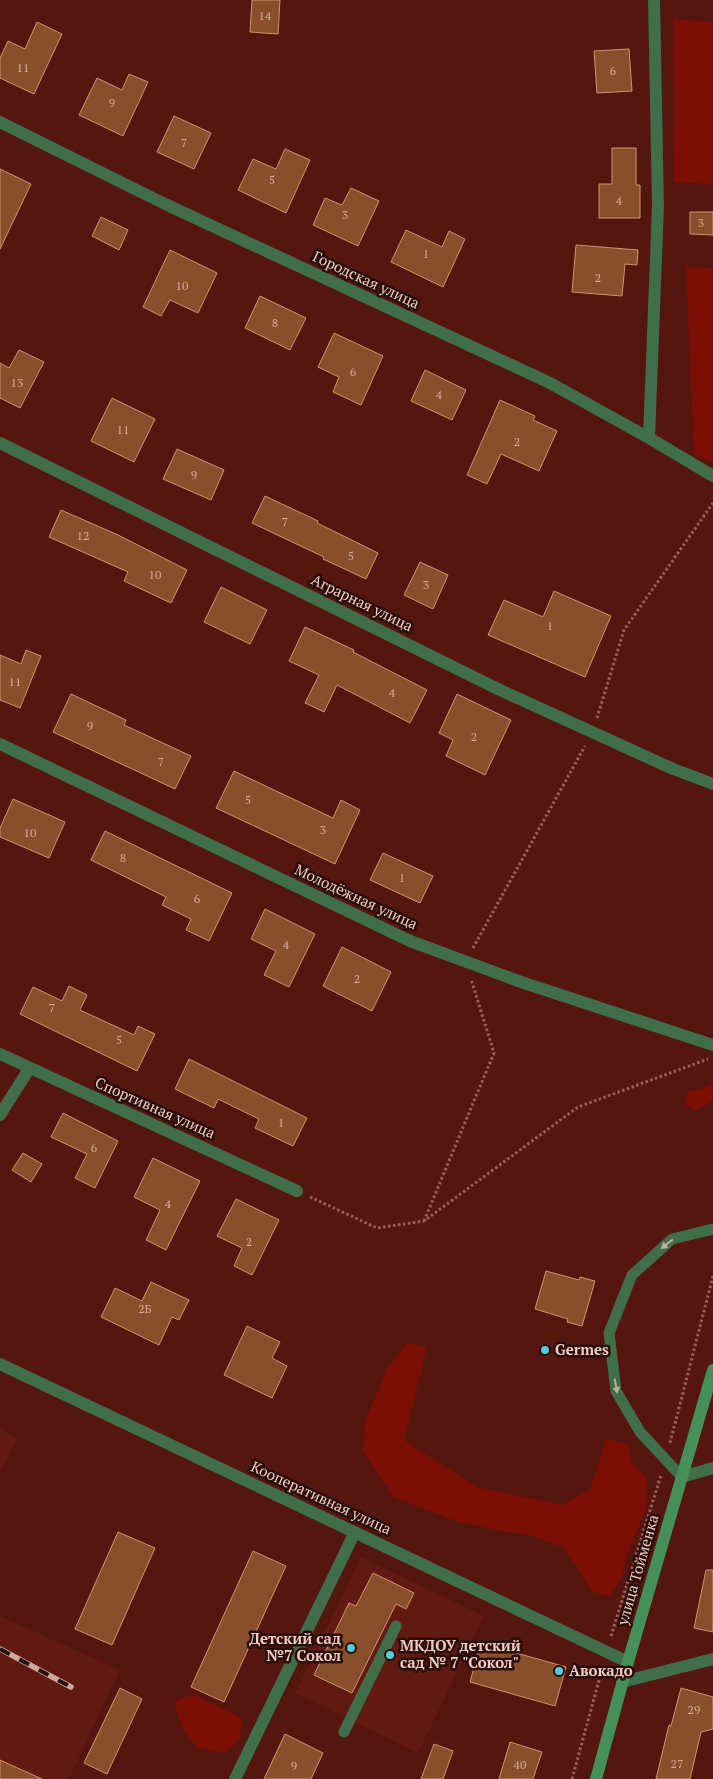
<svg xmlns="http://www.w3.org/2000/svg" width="713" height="1779" font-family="'PT Serif',serif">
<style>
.built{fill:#601a11}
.green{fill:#7c0f05}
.building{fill:#894e2b;stroke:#d4926e}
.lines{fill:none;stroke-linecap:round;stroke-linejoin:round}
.path{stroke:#97625a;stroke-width:3;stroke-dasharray:2.5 2.5;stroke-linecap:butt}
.lane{stroke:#406d4a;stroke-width:11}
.street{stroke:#406d4a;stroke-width:12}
.secondary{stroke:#458f58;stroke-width:12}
.rail-casing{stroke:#d1a59d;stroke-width:5.5}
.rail{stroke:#280d09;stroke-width:4;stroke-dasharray:11;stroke-linecap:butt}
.oneway{fill:#bdae9e}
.poi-dot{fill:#54cade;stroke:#280d09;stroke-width:2}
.labels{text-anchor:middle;stroke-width:5;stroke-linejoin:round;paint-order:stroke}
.number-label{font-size:12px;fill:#d8ab9c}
.street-label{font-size:15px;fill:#f2cac2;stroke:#280d09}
.poi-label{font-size:15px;font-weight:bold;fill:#f2cac2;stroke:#280d09;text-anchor:start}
</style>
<rect width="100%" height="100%" fill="#54160e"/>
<path class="built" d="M0,1429L18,1438L0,1472Z
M361,1557L484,1616L418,1753L295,1693Z
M0,1616L120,1670L69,1779H0Z"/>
<path class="green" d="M673,19L713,22V184L674,182Z
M686,267L713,268V463L694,455Z
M713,1084V1101L695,1111L685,1104L687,1092L701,1089Z
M407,1343L427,1347L404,1440L476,1487L562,1505L590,1489L606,1439L628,1444L631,1462L646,1476L647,1506L626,1558L621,1579L609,1596L592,1592L576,1565L564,1548L530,1535L501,1531L456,1521L393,1497L363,1451L366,1419L387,1369Z
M192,1694L242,1718L240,1739L225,1753L196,1747L182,1727L174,1702Z"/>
<path class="building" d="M252,0H280L278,34L250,32Z
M37,22L62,34L34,94L0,78V58L8,41L25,49Z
M629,49L632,91L597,93L594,51Z
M129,74L148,82L123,136L79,115L97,78L122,90Z
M174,116L211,133L194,169L157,152Z
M612,148H636V185H640V218H599V184H612Z
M285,149L310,160L286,213L238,190L253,159L276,169Z
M0,169L31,184L0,249Z
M351,188L379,201L358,246L313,225L325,198L342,205Z
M690,212H713V235L690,234Z
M101,217L128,230L119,250L92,236Z
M406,230L442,247L449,231L465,239L443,287L391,262Z
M576,245L638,250L637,265L625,264L622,296L572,292Z
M170,250L217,273L198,313L170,300L161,316L143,307Z
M260,296L306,318L290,350L245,328Z
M334,333L383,356L361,405L333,392L339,377L318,367Z
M19,350L44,362L20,408L0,398V363L9,368Z
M425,370L466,390L452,420L411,401Z
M112,398L155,419L134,462L91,441Z
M500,400L535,416L533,420L557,431L539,471L501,454L487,484L467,475Z
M177,449L224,470L211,500L163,479Z
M265,496L318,521L317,523L378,553L366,579L323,559L324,557L252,523Z
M61,510L118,535L187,570L171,603L124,581L128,572L49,537Z
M420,562L448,575L433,609L404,595Z
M221,587L267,610L250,644L204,622Z
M554,591L611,616L585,677L488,635L504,600L543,617Z
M305,627L354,650L353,652L427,690L410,723L337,685L324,712L305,703L319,675L289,661Z
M26,650L41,656L20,708L0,700V655L21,664Z
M71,694L126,720L124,725L191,756L175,789L53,732Z
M457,694L511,720L485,775L446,756L453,740L439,733Z
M234,771L333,818L341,800L360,810L335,864L216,808Z
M13,799L65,822L49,858L0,837V828Z
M105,831L232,893L209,941L186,930L191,919L162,905L166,897L91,860Z
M383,853L433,876L420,903L370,880Z
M265,909L315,934L289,987L264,975L276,951L251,939Z
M342,947L391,972L372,1011L323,986Z
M69,986L87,995L80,1010L134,1035L138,1026L155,1034L137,1071L20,1014L33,987L62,1001Z
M189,1059L307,1118L293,1146L255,1128L259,1119L218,1099L214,1108L175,1089Z
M63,1113L118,1141L95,1188L75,1178L87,1154L51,1137Z
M23,1153L42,1164L31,1182L12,1170Z
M153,1158L200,1181L166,1250L146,1240L160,1210L134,1197Z
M236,1199L279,1220L252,1275L234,1266L242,1248L217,1236Z
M546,1271L579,1280L580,1277L595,1281L582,1326L567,1322L568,1319L535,1309Z
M151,1282L189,1300L179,1320L172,1317L159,1345L101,1317L115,1288L142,1301Z
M247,1326L280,1342L272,1358L287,1366L272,1398L224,1375Z
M118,1532L155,1548L112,1645L75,1629Z
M253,1551L286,1566L224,1702L191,1687Z
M706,1570H713V1632L694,1628Z
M373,1573L414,1593L406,1609L396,1604L352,1693L314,1675L349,1603L356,1606Z
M481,1643L566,1667L555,1706L470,1682Z
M120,1688L142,1699L107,1774L84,1763Z
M681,1688L713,1697V1729L701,1732L690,1779H656L669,1725L671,1726Z
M285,1734L323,1753L311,1779H264Z
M510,1742L542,1752L533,1779H499Z
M434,1744L453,1751L443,1779H421Z
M0,1760L42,1779H0Z"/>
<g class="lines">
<path class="path" d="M597,718L624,630L713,503
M473,948L585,746
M310,1197L377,1228L424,1221L578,1107L708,1059
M424,1221L494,1053L471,979
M670,1443L713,1276
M611,1636L661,1475
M572,1779L603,1666"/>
<path class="lane" d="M682,1477L640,1432L616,1391L609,1333L632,1275L672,1239L713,1229
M344,1732L396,1626"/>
<path class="street" d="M0,122L165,204L550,383L649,438L713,476
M649,438L658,206L654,0
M0,443L500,690L673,769L713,784
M0,744L410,941L521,982L713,1045
M0,1054L297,1191
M0,1115L29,1069
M0,1364L628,1662
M682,1477L713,1468
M622,1682L713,1659
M235,1779L355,1532"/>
<path class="secondary" d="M596,1779L628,1662L713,1370"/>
<g class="rail-casing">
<path id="rail" d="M0,1649L71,1687"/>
</g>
<use href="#rail" class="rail"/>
</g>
<defs><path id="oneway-solid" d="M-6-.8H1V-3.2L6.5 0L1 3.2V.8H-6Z" transform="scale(1.25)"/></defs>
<g class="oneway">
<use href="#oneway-solid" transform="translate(667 1244) rotate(142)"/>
<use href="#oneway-solid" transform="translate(616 1386) rotate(79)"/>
</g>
<g class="poi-dot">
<circle cx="545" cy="1350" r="5"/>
<circle cx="351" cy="1648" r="5"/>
<circle cx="390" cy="1655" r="5"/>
<circle cx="559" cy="1671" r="5"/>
</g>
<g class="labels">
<g class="number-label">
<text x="265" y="20">14</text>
<text x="23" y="72">11</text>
<text x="613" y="75">6</text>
<text x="112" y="107">9</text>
<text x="184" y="147">7</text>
<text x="272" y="184">5</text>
<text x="619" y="205">4</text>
<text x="345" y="219">3</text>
<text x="701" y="227">3</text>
<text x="426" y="258">1</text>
<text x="598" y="282">2</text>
<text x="182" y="290">10</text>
<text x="275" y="327">8</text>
<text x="353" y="376">6</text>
<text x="17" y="387">13</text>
<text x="439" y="399">4</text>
<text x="123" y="434">11</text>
<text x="517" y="446">2</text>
<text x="194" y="479">9</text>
<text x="285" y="526">7</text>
<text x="83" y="540">12</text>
<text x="351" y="560">5</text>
<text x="155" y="579">10</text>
<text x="426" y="589">3</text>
<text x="550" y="630">1</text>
<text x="15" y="686">11</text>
<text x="392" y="697">4</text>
<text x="90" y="730">9</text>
<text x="474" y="741">2</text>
<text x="161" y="766">7</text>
<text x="248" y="804">5</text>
<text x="323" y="834">3</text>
<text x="30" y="837">10</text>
<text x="123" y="862">8</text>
<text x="402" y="882">1</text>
<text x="197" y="903">6</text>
<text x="286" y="949">4</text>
<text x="357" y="983">2</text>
<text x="52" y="1012">7</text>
<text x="119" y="1044">5</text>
<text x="281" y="1127">1</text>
<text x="94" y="1152">6</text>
<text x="168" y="1208">4</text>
<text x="249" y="1246">2</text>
<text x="145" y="1313">2Б</text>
<text x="694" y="1714">29</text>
<text x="677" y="1768">27</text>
<text x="520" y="1769">40</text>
<text x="294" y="1770">9</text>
</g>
<g class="street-label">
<text transform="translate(366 280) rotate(25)" y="5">Городская улица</text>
<text transform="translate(362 603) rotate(26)" y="5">Аграрная улица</text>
<text transform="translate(356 897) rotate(25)" y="5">Молодёжная улица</text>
<text transform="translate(155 1108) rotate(24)" y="5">Спортивная улица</text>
<text transform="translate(321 1498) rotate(25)" y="5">Кооперативная улица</text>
<text transform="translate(638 1570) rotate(-74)" y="5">улица Тойменка</text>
</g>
<g class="poi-label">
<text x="555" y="1355">Germes</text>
<text x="341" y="1644" text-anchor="end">Детский сад<tspan x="341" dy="17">№7 Сокол</tspan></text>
<text x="400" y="1651">МКДОУ детский<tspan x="400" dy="17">сад № 7 "Сокол"</tspan></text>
<text x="569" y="1676">Авокадо</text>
</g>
</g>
</svg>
